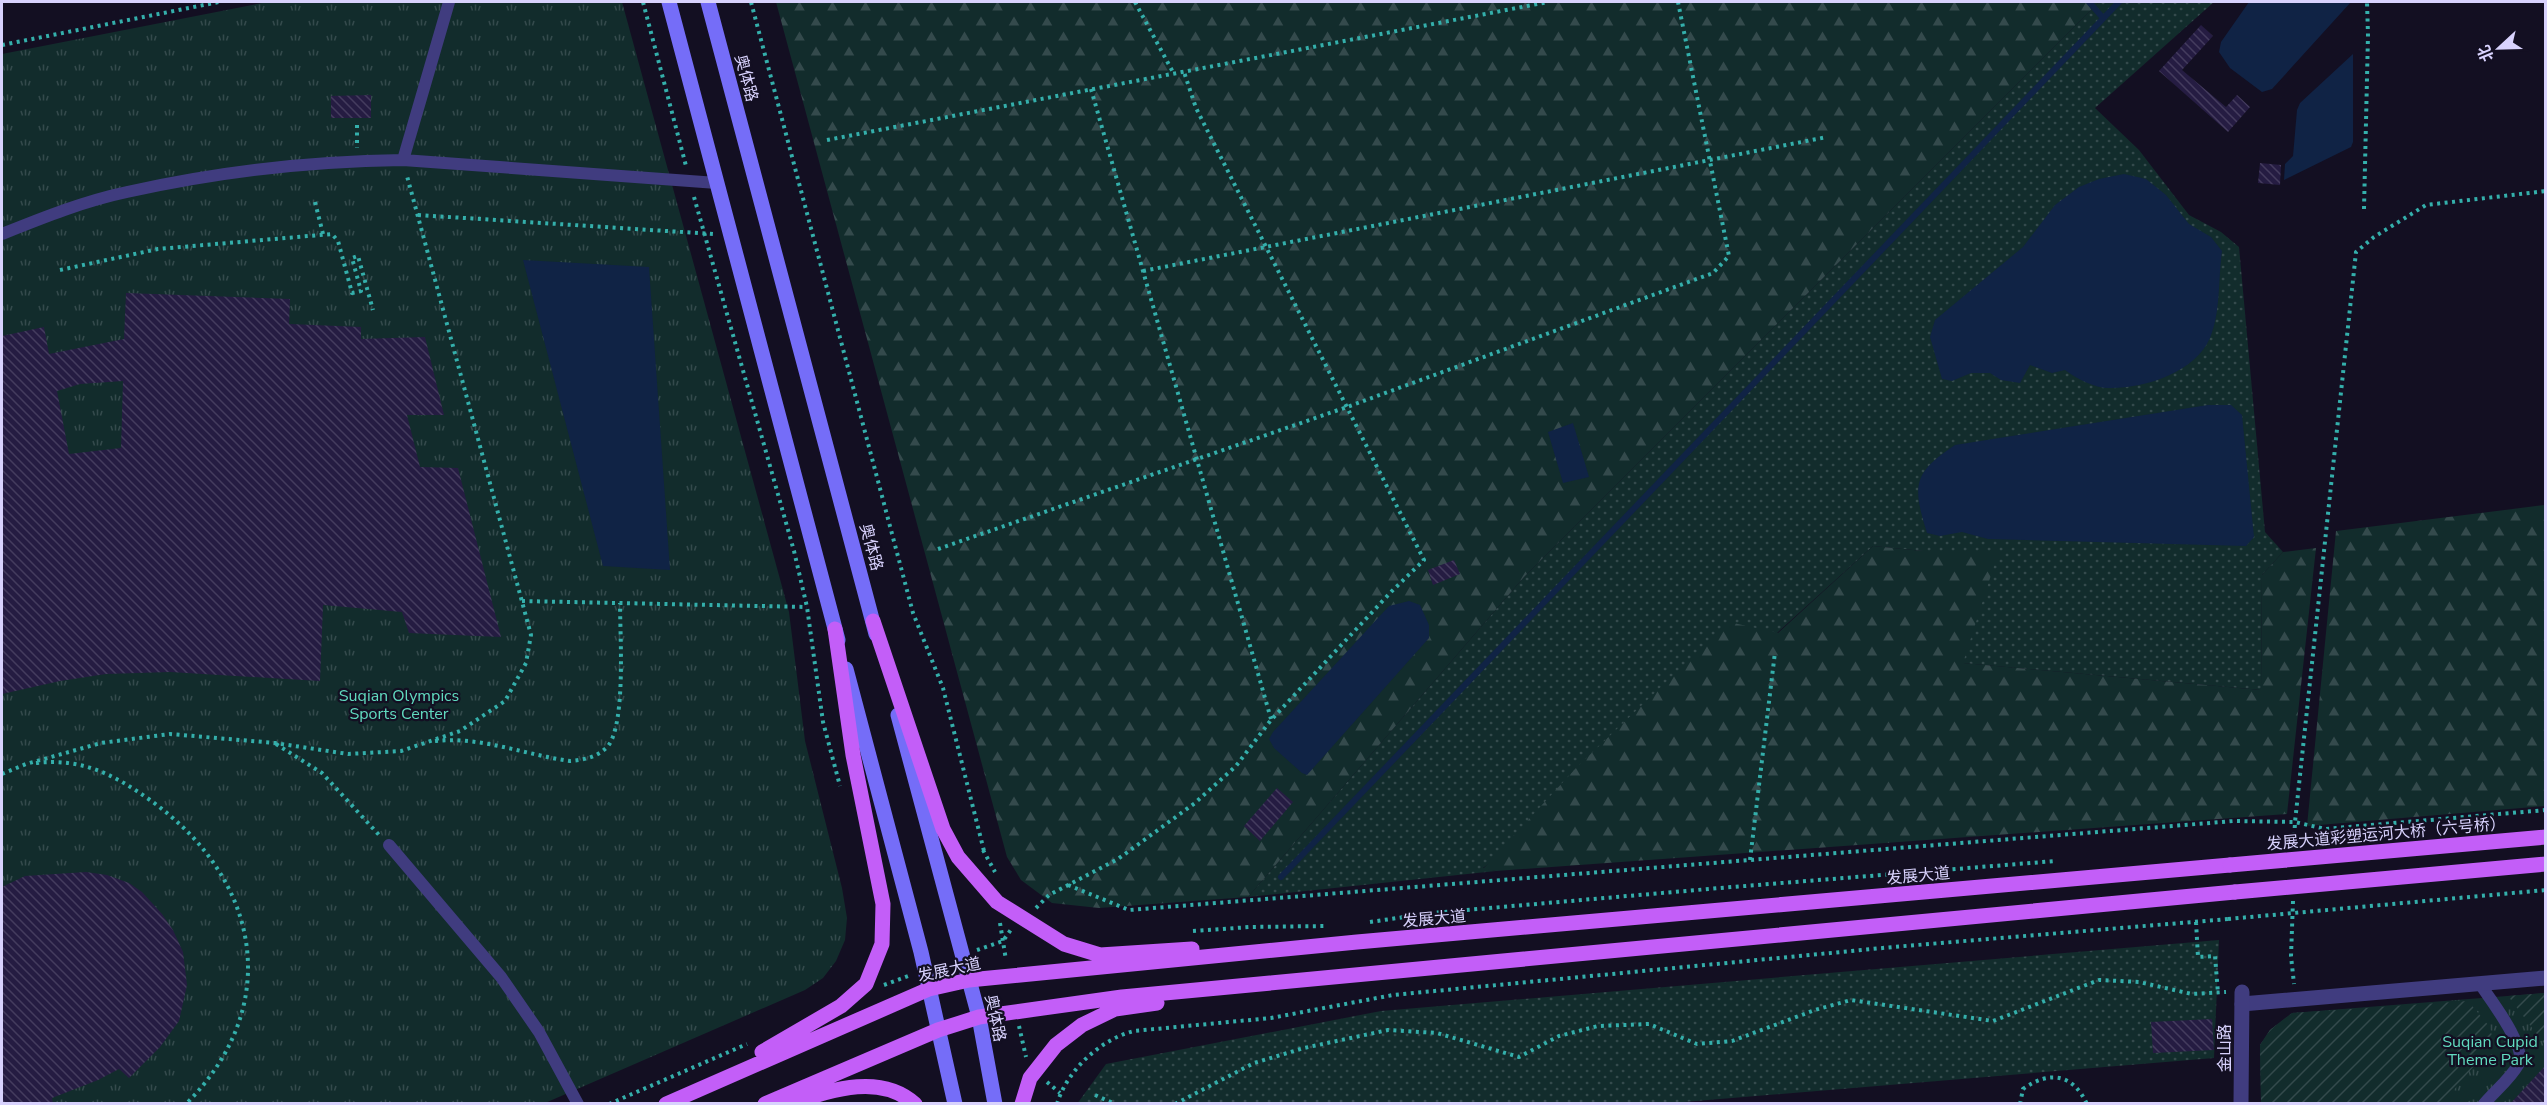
<svg xmlns="http://www.w3.org/2000/svg" width="2547" height="1105" font-family="'Nunito Sans','Noto Sans SC',sans-serif">
<style>
.grass{fill:url(#grass-dots)}
.forest{fill:url(#forest-firs)}
.park{fill:url(#park-tufts)}
.garden{fill:url(#garden-furrows)}
.water{fill:#102345}
.lines{fill:none;stroke-linecap:round;stroke-linejoin:round}
.stream{stroke:#102345;stroke-width:6}
.building{fill:url(#building-back-hatch);fill-rule:evenodd}
.path{stroke:#34afab;stroke-width:4;stroke-dasharray:3 4.5;stroke-linecap:butt}
.service{stroke:#403c7f;stroke-width:12}
.minor{stroke:#403c7f;stroke-width:15}
.tertiary{stroke:#403c7f;stroke-width:15}
.secondary{stroke:#756df8;stroke-width:15}
.primary{stroke:#c35ef8;stroke-width:15}
.path-bridge{stroke:#34afab;stroke-width:4;stroke-dasharray:3 4.5;stroke-linecap:butt}
.primary-bridge{stroke:#c35ef8;stroke-width:15}
.labels{text-anchor:middle;stroke-width:4.5;stroke-linejoin:round;paint-order:stroke}
.street-label{font-size:16px;fill:#d8d2fd;stroke:#130f22}
.park-label{font-size:16px;fill:#61dabf;stroke:#130f22}
</style>
<defs>
<pattern id="grass-dots" width="8" height="8" patternUnits="userSpaceOnUse" patternTransform="scale(1.5)"><rect width="8" height="8" fill="#122c2c"/><path d="M2 2h.1M6 6h.1" fill="none" stroke="#344a4c" stroke-width="1.8" stroke-linecap="round"/></pattern>
<pattern id="forest-firs" width="22" height="20" patternUnits="userSpaceOnUse" patternTransform="scale(1.5)"><rect width="22" height="20" fill="#122c2c"/><path d="M5 1l3.5 6h-7zM16 11l3.5 6h-7z" fill="#344a4c"/></pattern>
<pattern id="park-tufts" width="24" height="20" patternUnits="userSpaceOnUse" patternTransform="scale(1.5)"><rect width="24" height="20" fill="#122c2c"/><path d="M3 7l-1-3M5 7V3M7 7l1-3M15 17l-1-3M17 17v-4M19 17l1-3" fill="none" stroke="#344a4c"/></pattern>
<pattern id="garden-furrows" width="10" height="10" patternUnits="userSpaceOnUse" patternTransform="scale(1.5)"><rect width="10" height="10" fill="#122c2c"/><path d="M-1 1l2-2M0 10L10 0M9 11l2-2" fill="none" stroke="#344a4c"/></pattern>
<pattern id="building-back-hatch" width="6" height="6" patternUnits="userSpaceOnUse" patternTransform="scale(1.5)"><rect width="6" height="6" fill="#251c42"/><path d="M-1 5l2 2M0 0l6 6M5-1l2 2" fill="none" stroke="#443c5e"/></pattern>
</defs>
<rect width="100%" height="100%" fill="#130f22"/>
<path class="grass" d="M2099,2H2214L2095,108L2139,150L2189,215L2221,232L2239,247L2265,532L2283,552L2262,575L2261,690L1962,663L1923,551L1873,546L1777,633L1483,868L1496,871L1248,897L1524,577Z
M2219,940L2214,1058L1660,1104H1077L1106,1064L1381,1011Z"/>
<path class="forest" d="M776,2H2099L1524,577L1248,897L1099,908L1052,903L1021,880L1007,857Z
M2545,505V806L2307,826L2336,531Z
M1873,546L1923,551L1998,553L1963,663L2261,690L2262,575L2283,552L2316,548L2287,814L1496,871L1483,869L1576,768L1729,622L1778,633Z"/>
<path class="park" d="M267,2H622L789,612L805,741L842,888L847,918L845,940L836,961L823,978L805,990L545,1103H2V54Z
M2545,993V1103H2261L2260,1045L2270,1030L2292,1013Z"/>
<path class="garden" d="M2545,993H2546L2545,1045L2508,996Z
M2468,1001L2489,1026L2494,1042L2443,1103H2261L2260,1045L2270,1030L2292,1013Z"/>
<path class="water" d="M2249,2H2351L2272,89L2262,92L2230,68L2219,52L2221,42Z
M2353,54V142L2351,147L2284,180L2285,164L2293,156L2297,110L2300,103Z
M2124,174L2146,179L2166,195L2189,224L2211,237L2222,251C2218,279 2221,311 2210,338C2195,372 2146,388 2111,388C2096,389 2077,379 2065,370L2052,373L2030,365L2020,383L2001,380L1990,373H1971L1952,381L1942,379L1930,337L1935,320L2023,247L2055,205L2079,187L2099,179Z
M523,260L649,267L670,570L603,566Z
M2208,405H2231L2242,415L2254,537L2246,546L1988,539L1962,532L1940,536L1927,533C1912,485 1913,473 1955,445Z
M1573,423L1589,477L1563,483L1548,432Z
M1409,601L1420,605L1429,625V638L1307,775L1302,773L1274,748L1269,739L1273,732L1389,606Z"/>
<g class="lines">
<path class="stream" d="M2089,2L2103,18
M1281,877L2119,2"/>
</g>
<path class="building" d="M2201,25L2213,36L2182,70L2226,107L2237,95L2250,107L2228,132L2159,71Z
M371,95V118H331V96Z
M2260,163L2281,165L2280,185L2258,183Z
M126,293L290,299L289,324L361,327V339L425,337L444,415H407L420,467L458,468L501,637L409,633L402,612L323,605L320,681L170,672L106,674L60,681L2,694V336L44,327L49,354L124,339ZM123,381L121,448L69,454L57,391L80,384Z
M1454,560L1460,574L1433,585L1428,570Z
M1277,788L1293,802L1260,841L1244,826Z
M86,872L107,875L129,883L142,892L162,914L173,930L183,952L187,985L179,1021L160,1047L129,1078L119,1069L98,1080L52,1098L53,1104H2V887L25,876Z
M2212,1019L2214,1050L2153,1053L2151,1022Z
M2546,1065V1104H2510Z"/>
<g class="lines">
<path class="path" d="M643,2L686,166
M751,2L913,613L943,688L984,851
M1135,2L1174,74
M2,45L219,2
M1091,89L1271,719
M357,125V148
M827,140L1548,2
M694,197L794,551L807,607L823,722L840,786
M315,202L323,234
M2364,209L2368,35L2367,2
M418,215L713,234
M60,270L158,249L332,234L338,241L352,293L361,291L352,258L358,256L373,310
M1143,271L1827,137
M938,549L1347,407L1713,273L1729,256L1678,2
M522,601L807,607
M435,741C480,736 526,755 570,761C584,760 598,757 608,746C626,723 620,635 620,603
M276,744L322,773L380,836
M36,763C82,758 113,774 150,800C260,878 285,1005 186,1104
M2,774L26,764L101,743L170,734L275,743L348,754L401,751L460,731L505,701L526,663L531,635L407,176
M2294,843L2295,822L2356,252L2374,237L2426,205L2546,191
M983,850L995,872
M1750,860L1775,652
M1068,885L1129,910L2234,821L2295,822L2325,829L2546,810
M2293,901L2291,956L2294,984
M1036,908L1049,895L1118,859L1195,803L1236,766L1271,720L1392,591L1424,560L1196,108L1184,72
M1370,922L1432,913L1720,888L2055,861
M2196,922L2198,957L2215,956L2218,993
M1000,923L1006,960
M1193,931L1250,927L1326,926
M977,950L1003,941L1012,928
M884,985L911,975
M1019,1026L1026,1057
M1047,1082L1060,1093
M1095,1095L1115,1104
M609,1104L747,1044
M1057,1104C1067,1070 1101,1039 1134,1031L1271,1018L1393,995L1893,947L2228,919
M1175,1104L1254,1063L1304,1048L1388,1030L1437,1033L1519,1057L1559,1036L1598,1026L1649,1024L1697,1044L1732,1041L1815,1010L1851,1000L1993,1021L2099,980L2139,982L2192,994L2226,992
M1720,1104H1741
M2020,1104L2023,1089C2050,1070 2073,1074 2087,1104"/>
<path class="service" d="M403,160L449,2
M2,234C42,218 84,201 127,192C217,172 311,161 403,160L717,183
M389,845L501,977L539,1032L578,1104
M2480,984C2490,999 2529,1049 2518,1065C2510,1079 2495,1091 2484,1104"/>
<path class="minor" d="M2242,1004L2546,978"/>
<path class="tertiary" d="M2241,1104L2242,992"/>
<path class="secondary" d="M669,2L838,640
M708,2L876,634
M846,669L921,952L955,1104
M898,715L979,1017L995,1104"/>
<path class="primary" d="M873,621L943,829L958,857L997,902L1064,944L1100,955L1192,949
M762,1052L841,1006L866,984L882,944L883,904L853,755L835,629
M666,1104L929,989L969,980L1357,942L2230,865
M765,1104L938,1030L979,1017L1122,997L2235,892
M789,1104C829,1091 879,1072 915,1104
M1022,1104L1030,1078L1056,1045L1082,1025L1115,1009L1157,1003"/>
<path class="path-bridge" d="M2228,919L2546,890"/>
<path class="primary-bridge" d="M2230,865L2546,837
M2235,892L2546,864"/>
</g>
<g class="labels">
<g class="street-label">
<text transform="translate(747 78) rotate(75)" y="6">奥体路</text>
<text transform="translate(872 547) rotate(75)" y="6">奥体路</text>
<text transform="translate(2386 833) rotate(-5)" y="6">发展大道彩塑运河大桥（六号桥）</text>
<text transform="translate(1918 875) rotate(-5)" y="6">发展大道</text>
<text transform="translate(1434 918) rotate(-5)" y="6">发展大道</text>
<text transform="translate(949 969) rotate(-12)" y="6">发展大道</text>
<text transform="translate(996 1018) rotate(78)" y="6">奥体路</text>
<text transform="translate(2224 1048) rotate(-90)" y="6">金山路</text>
</g>
<g class="park-label">
<text x="399" y="701">Suqian Olympics<tspan x="399" dy="18">Sports Center</tspan></text>
<text x="2490" y="1047">Suqian Cupid<tspan x="2490" dy="18">Theme Park</tspan></text>
</g>
</g>
<rect width="2547" height="1105" fill="none" stroke="#d8d2fd" stroke-width="6"/>
<g transform="translate(2499 48) rotate(248)" stroke="#130f22" stroke-width="4.5" paint-order="stroke">
<path d="M0-4.5L10 22L0 15L-10 22Z" fill="#d8d2fd"/>
<text y="-9" font-size="16" font-weight="bold" text-anchor="middle" fill="#d8d2fd">北</text>
</g>
</svg>
